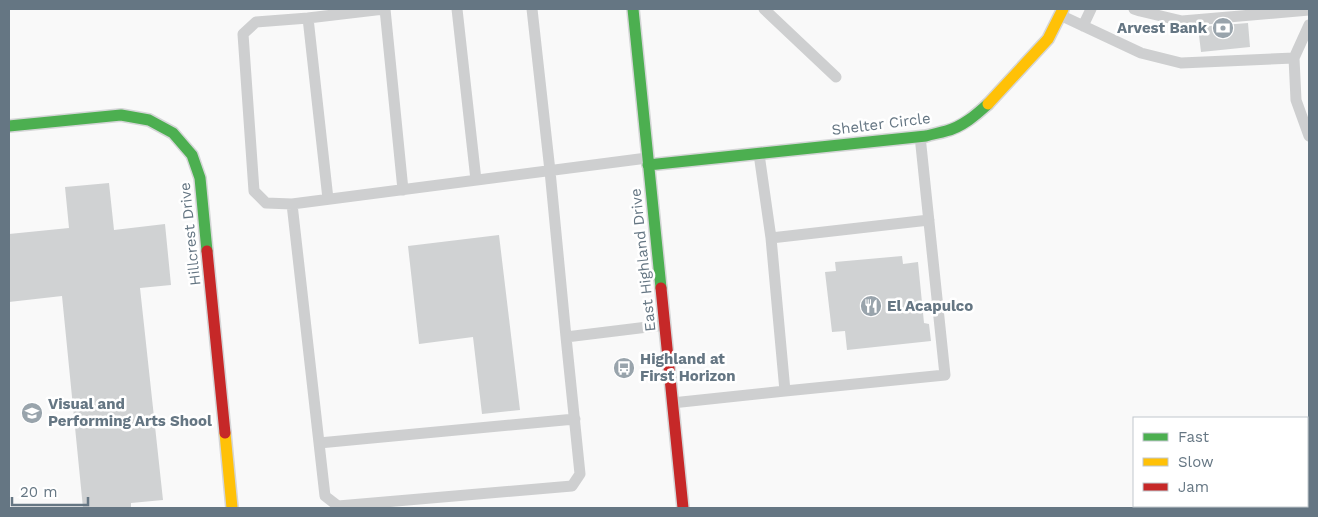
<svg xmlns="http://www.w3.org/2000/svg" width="1318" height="517" font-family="'Work Sans',sans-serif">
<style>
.building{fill:#d0d2d3}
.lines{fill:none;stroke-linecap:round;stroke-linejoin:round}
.fast-casing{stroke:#d5d6d7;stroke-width:14}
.slow-casing{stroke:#d5d6d7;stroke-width:14}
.jam-casing{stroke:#d5d6d7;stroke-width:14}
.lane{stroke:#cecfd0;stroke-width:11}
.fast{stroke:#4caf50;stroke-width:11}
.slow{stroke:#ffc107;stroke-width:11}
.jam{stroke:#c62828;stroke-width:11}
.labels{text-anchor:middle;stroke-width:5;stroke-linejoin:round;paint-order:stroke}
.poi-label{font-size:15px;font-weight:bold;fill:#657683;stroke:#fff;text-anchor:start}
.street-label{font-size:15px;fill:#657683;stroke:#fff}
</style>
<rect width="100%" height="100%" fill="#f9f9f9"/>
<path class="building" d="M1248,23L1250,47L1201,52L1198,27Z
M109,183L114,230L165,224L171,285L140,288L163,500L131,503V508H83L62,296L9,302V234L69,228L65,187Z
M499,235L520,410L482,414L473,337L419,344L408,246Z
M902,256L903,264L918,262L924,323L929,324L931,341L847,350L845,331L832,332L825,272L836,271L835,262Z"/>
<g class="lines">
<g class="fast-casing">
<path id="fast" d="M633,9L661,288
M9,126L121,115L149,120L173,133L192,155L200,178L207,251
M648,165L926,136C933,134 939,133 946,131C962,127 976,115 988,104"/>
</g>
<g class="slow-casing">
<path id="slow" d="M988,104L1048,39L1063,9
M225,433L232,508"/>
</g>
<g class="jam-casing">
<path id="jam" d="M207,251L225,433
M661,288L683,508"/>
</g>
<path class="lane" d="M385,9L403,190
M457,9L476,180
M532,9L550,171L566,337
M764,9L836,77
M1134,9L1140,11L1182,21L1309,10
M1060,15L1141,53L1181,63L1294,58L1309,25
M308,18L384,9
M1083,26L1091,9
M1294,58L1296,100L1309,136
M647,158L292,204L325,496L338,506L572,486L580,474L566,337L664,325
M292,204L266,203L254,191L243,34L256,22L308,18L328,199
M771,238L929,220
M785,391L945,375L920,136
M672,403L785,391L771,238L759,154
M319,443L575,419"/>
<use href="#fast" class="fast"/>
<use href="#slow" class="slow"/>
<use href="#jam" class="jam"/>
</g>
<defs>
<g id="bank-disc" transform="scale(1.125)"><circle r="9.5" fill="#99a4ac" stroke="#fff"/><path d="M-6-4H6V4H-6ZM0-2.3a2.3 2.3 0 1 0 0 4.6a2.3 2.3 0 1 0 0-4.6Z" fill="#fff"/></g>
<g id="restaurant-disc" transform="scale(1.125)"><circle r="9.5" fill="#99a4ac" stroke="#fff"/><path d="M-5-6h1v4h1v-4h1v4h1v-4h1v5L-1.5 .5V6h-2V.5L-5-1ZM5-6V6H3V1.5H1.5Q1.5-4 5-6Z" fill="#fff"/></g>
<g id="bus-disc" transform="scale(1.125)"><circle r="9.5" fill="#99a4ac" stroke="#fff"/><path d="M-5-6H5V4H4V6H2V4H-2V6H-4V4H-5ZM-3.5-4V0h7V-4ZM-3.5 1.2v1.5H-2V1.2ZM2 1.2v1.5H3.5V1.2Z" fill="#fff"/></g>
<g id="school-disc" transform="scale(1.125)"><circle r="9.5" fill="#99a4ac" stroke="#fff"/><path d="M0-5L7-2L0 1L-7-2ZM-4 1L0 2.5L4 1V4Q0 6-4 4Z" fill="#fff"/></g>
</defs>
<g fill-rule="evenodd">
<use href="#bank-disc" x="1223" y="28"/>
<use href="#restaurant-disc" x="871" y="306"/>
<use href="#bus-disc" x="624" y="368"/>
<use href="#school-disc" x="32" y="413"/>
</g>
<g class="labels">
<g class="poi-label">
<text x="1207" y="33" text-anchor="end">Arvest Bank</text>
<text x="887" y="311">El Acapulco</text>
<text x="640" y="364">Highland at<tspan x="640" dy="17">First Horizon</tspan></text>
<text x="48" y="409">Visual and<tspan x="48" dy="17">Performing Arts Shool</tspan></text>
</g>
<g class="street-label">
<text transform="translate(881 124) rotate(-7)" y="5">Shelter Circle</text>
<text transform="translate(190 234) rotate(-96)" y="5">Hillcrest Drive</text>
<text transform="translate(643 260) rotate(-96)" y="5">East Highland Drive</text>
</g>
</g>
<rect width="1318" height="517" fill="none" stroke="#657683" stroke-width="20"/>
<rect x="1133" y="417" width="175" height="90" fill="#ffffff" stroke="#c1c8cd"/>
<rect x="1143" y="433" width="25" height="8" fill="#4caf50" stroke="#c1c8cd"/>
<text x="1178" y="442" font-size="15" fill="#657683">Fast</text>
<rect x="1143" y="458" width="25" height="8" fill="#ffc107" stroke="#c1c8cd"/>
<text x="1178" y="467" font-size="15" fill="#657683">Slow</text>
<rect x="1143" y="483" width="25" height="8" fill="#c62828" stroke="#c1c8cd"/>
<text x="1178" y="492" font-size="15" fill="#657683">Jam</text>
<path d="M12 497v8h76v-8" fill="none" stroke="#657683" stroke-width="2.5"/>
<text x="20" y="497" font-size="15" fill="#657683" stroke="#ffffff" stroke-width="4" paint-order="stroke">20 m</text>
</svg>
